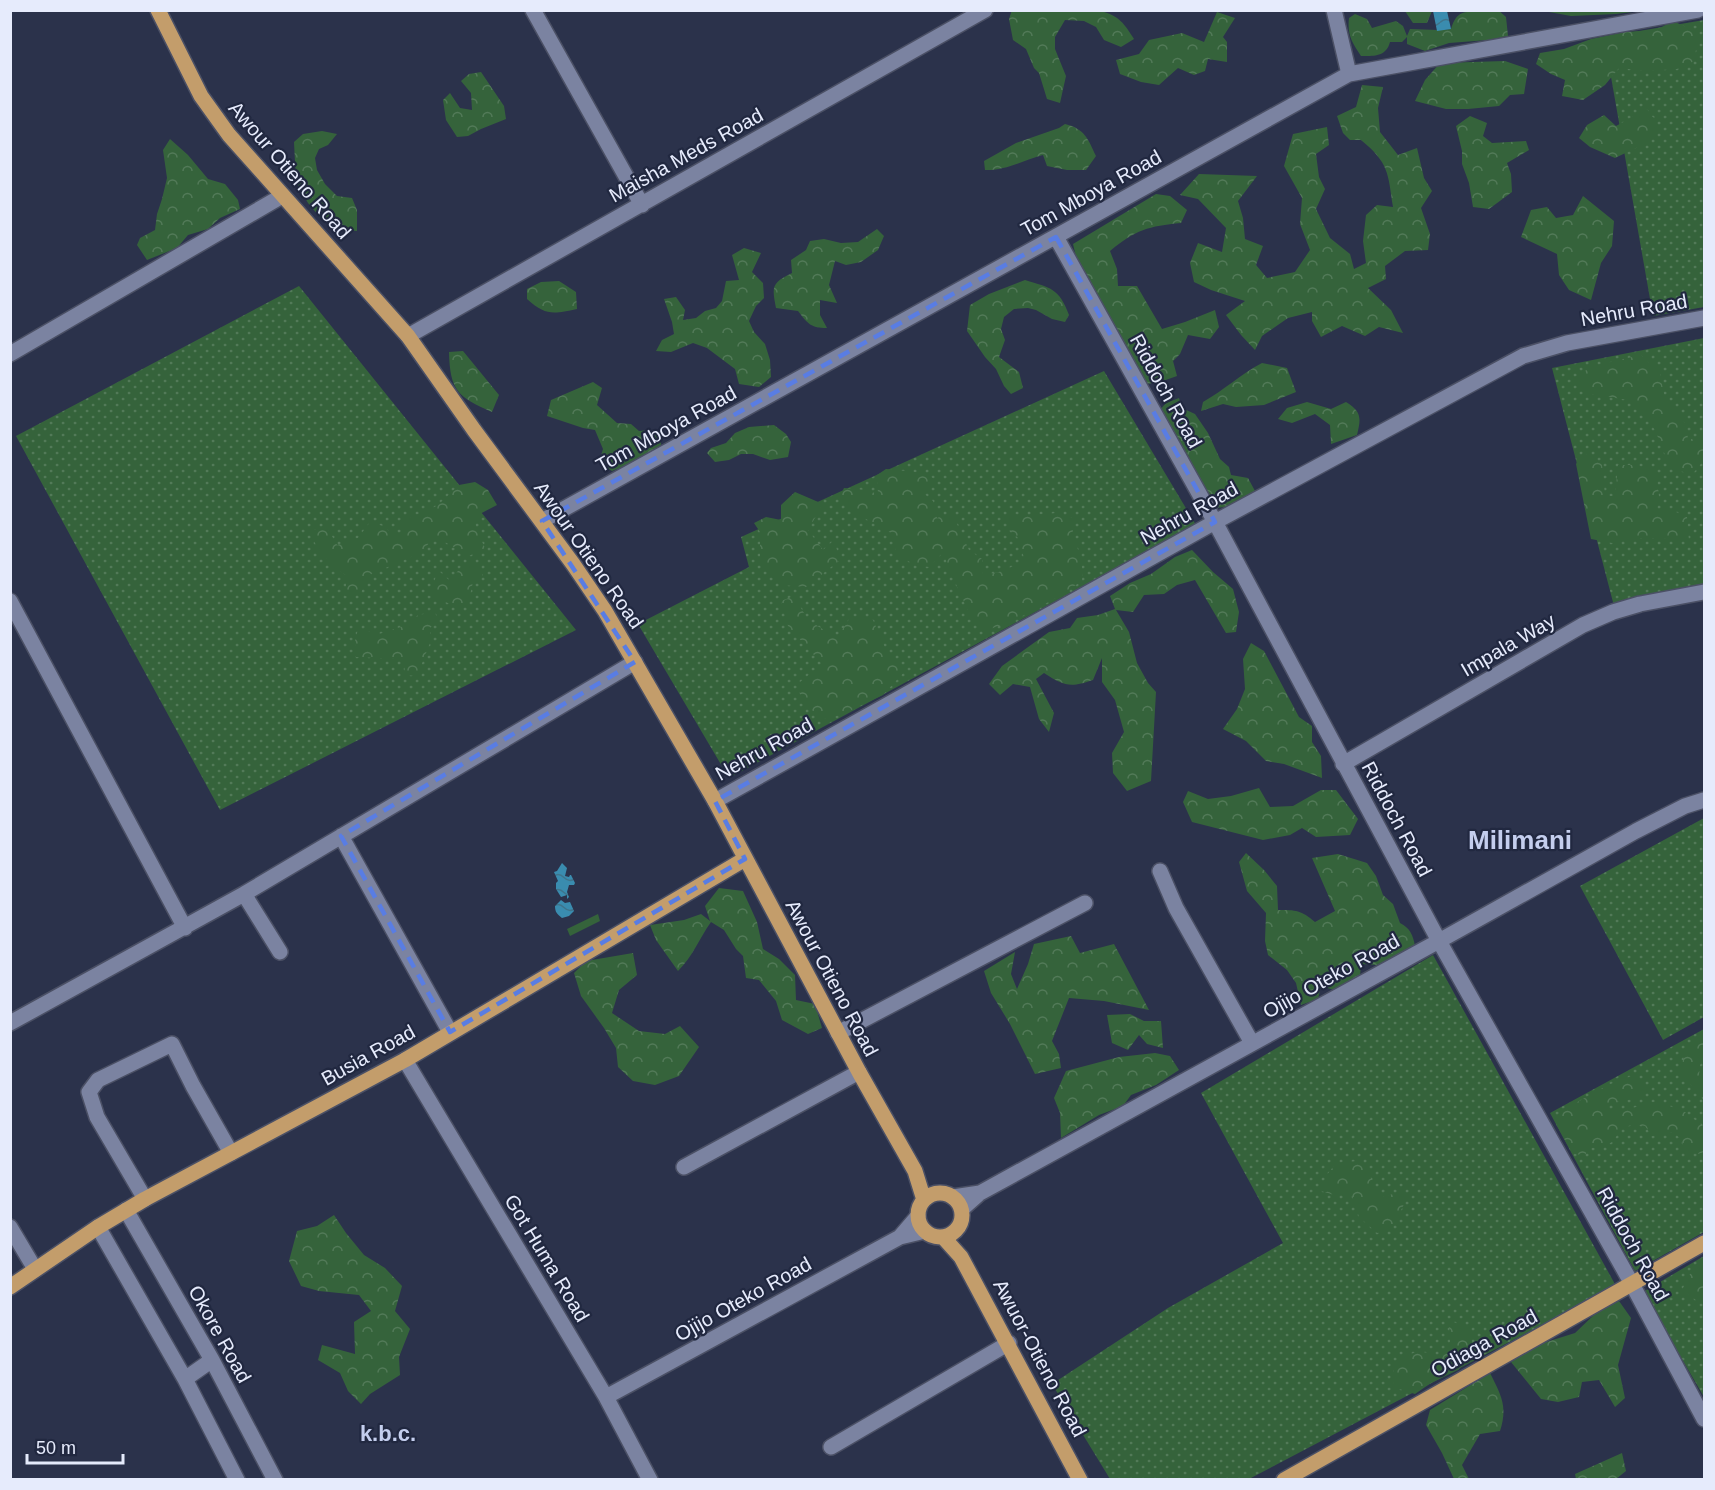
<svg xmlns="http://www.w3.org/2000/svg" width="1715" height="1490" font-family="Helvetica,sans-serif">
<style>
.grass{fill:url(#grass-dots)}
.forest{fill:url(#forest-crowns)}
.park{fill:#35633b}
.water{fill:url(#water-waves)}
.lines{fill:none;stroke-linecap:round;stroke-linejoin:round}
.minor-casing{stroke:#4b5065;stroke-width:18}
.major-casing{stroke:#4b5065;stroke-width:18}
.minor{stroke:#7b83a1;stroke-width:15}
.major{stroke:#c39d6b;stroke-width:15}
.marked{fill:none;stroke:#597de3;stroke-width:4.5;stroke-dasharray:12 8;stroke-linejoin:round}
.labels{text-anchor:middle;stroke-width:4.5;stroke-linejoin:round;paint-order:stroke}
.street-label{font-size:20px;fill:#e6ebfc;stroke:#212840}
.quarter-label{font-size:22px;font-weight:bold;fill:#c4ceee;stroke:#212840}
.district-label{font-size:26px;font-weight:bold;fill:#c4ceee;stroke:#212840}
</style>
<defs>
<pattern id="grass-dots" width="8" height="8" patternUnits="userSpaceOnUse" patternTransform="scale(1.5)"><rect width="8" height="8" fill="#35633b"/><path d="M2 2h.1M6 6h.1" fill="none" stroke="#527a58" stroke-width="1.8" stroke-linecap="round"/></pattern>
<pattern id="forest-crowns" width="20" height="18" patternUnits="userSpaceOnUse" patternTransform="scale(1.5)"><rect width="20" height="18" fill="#35633b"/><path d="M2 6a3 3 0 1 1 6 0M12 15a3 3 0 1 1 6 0" fill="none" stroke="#527a58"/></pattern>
<pattern id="water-waves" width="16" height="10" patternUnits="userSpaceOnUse" patternTransform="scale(1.5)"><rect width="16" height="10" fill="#3a8caf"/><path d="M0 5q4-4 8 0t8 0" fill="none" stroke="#3e748c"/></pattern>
</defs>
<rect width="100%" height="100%" fill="#2b324b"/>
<path class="grass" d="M1704,20V307L1653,316L1604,37Z
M299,286L576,630L220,810L16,436Z
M1704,338V589L1614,606L1552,368Z
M1104,371L1196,525L729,778L638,624L749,567L741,537Z
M1704,818V1017L1663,1040L1580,886Z
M1433,955L1616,1286L1249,1479H1110L1052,1384L1168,1308L1283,1243L1201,1093Z
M1704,1029V1232L1635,1271L1550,1113Z
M1704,1256V1397L1643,1292Z"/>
<path class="forest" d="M1012,10L1101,11C1119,16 1124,23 1134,39L1121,47L1104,40L1096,27L1084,21L1065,20L1055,37V49L1066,76L1060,103L1047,99L1039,73L1034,68L1026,49L1013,40L1009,19Z
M1481,10H1498L1506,17L1508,36L1488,40L1449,43L1425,51L1407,44V37L1402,42H1390C1386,57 1374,56 1361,56C1352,42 1347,35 1349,18L1355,14L1367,19L1372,28L1396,21L1403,26L1407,36L1410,29C1425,29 1437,31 1451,29C1457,10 1463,13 1481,10Z
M1405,11H1432L1427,23H1413Z
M1549,11V10L1640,11L1616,14L1571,16L1549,12Z
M1217,12L1235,18L1223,37L1227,42V62L1208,59L1205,71L1194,75L1178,68L1159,85L1141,82L1120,74L1116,60L1139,54L1149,40L1182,33L1204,42Z
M1673,21L1699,33L1694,61L1677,69L1647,71L1619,68L1605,85L1583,100L1562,96L1565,80L1551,74L1536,64L1540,53L1564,49L1591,39L1625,32L1656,30Z
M1505,61L1528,69L1524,94L1510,95L1499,106L1468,109H1446L1415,101L1425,80L1440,63Z
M481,72L504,106L506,119L481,129L468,136L457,137L446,120L443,100L450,93L460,108L472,110L471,93L461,81L469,74Z
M1362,85L1383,87L1378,108L1380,132L1398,155L1417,148L1424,178L1432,191L1421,208L1430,234L1428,250L1405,251L1385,266L1386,279L1368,288L1391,310L1403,333L1379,327L1365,336L1342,326L1321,337L1312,321V312L1288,318L1262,336L1255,350L1241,335L1226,315L1245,301L1211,290L1194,282L1190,263L1198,243L1222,252L1226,228L1198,199L1180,195L1199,174L1257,176L1238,201L1243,218L1245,239L1263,246L1256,265L1267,278L1295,272L1310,250L1300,224L1302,198L1284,166L1293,134L1327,127L1329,145L1316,154L1319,177L1325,189L1316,209L1330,238L1350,254L1354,269L1366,263L1363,241L1366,215L1377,205L1393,207C1388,173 1389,163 1361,140H1350L1343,133L1337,116L1356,107Z
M1647,109L1657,122L1655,133L1638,147L1615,158L1590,147L1579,138L1587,125L1604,115L1616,126Z
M1470,116L1487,123L1483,136L1492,143L1526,141L1529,150L1507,163L1511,174L1512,192L1489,209L1473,207L1469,183L1462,164V151L1456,126Z
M1065,124C1085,129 1088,139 1096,156L1086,170H1067L1047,166L1043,155C1024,160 1005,171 985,170L984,161L1016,143L1059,128Z
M322,131L337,134L328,145L319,149L315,158L317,170L325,184L337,196L352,198L357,210V231L342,230L324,222L308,203L296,182L294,142L303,134Z
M170,139L188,155L208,179L225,184L238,200L240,209L220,218L208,229L188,235L177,248L147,260L137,245L140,238L155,230L157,214L162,199L167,178L163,150Z
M1156,194L1170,196L1187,210L1181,223C1149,226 1135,230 1110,251L1117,269L1118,286H1137L1162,329L1185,322L1215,310L1219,327L1210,339L1188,335L1180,354L1173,361L1177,376L1160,382L1146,384L1078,265L1073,244Z
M1583,196L1614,221L1612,246L1601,263L1591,300L1569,290L1559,275L1557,254L1521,237L1531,210L1547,207L1556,218L1573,215Z
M877,229L884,236L878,250L861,262L846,265L835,261L829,285L837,303L820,300V315L827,328C811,328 808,324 798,311L776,308C772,287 771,283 792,273L791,260L806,250L810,241L824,239L841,243L858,242Z
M744,248L761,253L752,272L763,283L764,298L756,306L749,321L754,332L765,344L770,360L771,377L759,387L739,384L735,369L707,348L693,343L671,352L656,351L662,340L674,334L672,322L664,299L676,297L685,310L683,320L696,318L705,311L716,308L722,301L726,281L739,280L732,255Z
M1025,280C1051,288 1059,288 1069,315L1065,322L1052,319L1036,310L1028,308L1014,309L1004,317L1001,329L1005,340L999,357L1019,372L1023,388L1011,394L1004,386L996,369L985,357L967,331L970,305L989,294Z
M559,281L576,292L577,309C553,314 546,316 527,299V289L541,282Z
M463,351L499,395L492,412C458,397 450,391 449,352Z
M1641,355L1660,373L1665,399L1686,424L1688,439H1704V460L1691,476L1669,465L1655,430L1634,401L1591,394L1572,379L1593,366Z
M1262,363L1287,368L1296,392L1264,405L1236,407L1223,404L1201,411L1203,402C1224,390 1241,374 1262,363Z
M593,382L602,388L597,405L617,423L631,424L639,431L650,430L660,433L661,445L631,464L612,471L599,462L603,449L595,430L583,428L547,416L551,400Z
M1179,398L1182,408L1195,414L1208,433L1220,459L1229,467L1231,475L1248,478L1255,491L1227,507L1213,508L1159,411L1166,403Z
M1307,402L1331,409L1346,402C1362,412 1361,418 1357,435L1331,444L1330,425L1315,414L1292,423L1278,419L1287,408Z
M774,425L786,434L791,442L788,457L770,460L753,454H741L729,460L715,462L707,453L711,448L726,443L735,433L749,427Z
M1583,453L1602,463L1605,496H1615L1618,465H1634L1656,470L1659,496L1657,509L1674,511L1687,517L1689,541L1659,538H1636L1612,543L1591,539L1576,464Z
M886,469L924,473L936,480L922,492L933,501L937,518L952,513L969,550L982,559L983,575C1001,573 1010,569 1024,559L1020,540L1007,527L1009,513L1024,516L1056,513L1076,519L1071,537C1081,550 1083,565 1082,581C1050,602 1024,618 987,630L970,615L950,571L943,552L930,567L917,566L897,555L891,533L857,514L839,498L844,488L865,490L878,494L877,475Z
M475,482L488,490L497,505L474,517L477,531L485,548L469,556L443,541H431L420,553L367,576L361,593L345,596L347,576C330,564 316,550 309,530L328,529L337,545L358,538L370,522L383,526L399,539L403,523L412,516L425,512L438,505L459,485Z
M795,492L823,504L808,530L823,550L834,540L840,560L806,587L781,585L760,562V532L754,523L766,517L781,520V505Z
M1192,550L1213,572L1233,589L1239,612L1236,632L1226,633L1195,580L1177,585L1164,594L1144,595L1133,612L1116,610L1129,632L1137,663L1148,683L1156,692L1151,781L1127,791L1113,773L1112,753L1124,732L1115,700L1102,682V658L1093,680C1070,688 1064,686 1044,673L1036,679L1054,713L1049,732L1039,719L1030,687L1013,684L1000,695L989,684L1002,666L1049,632L1070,628L1077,618L1098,615L1115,609L1110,596L1130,583L1151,574L1175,557Z
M475,561L483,575L473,582L469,600L460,608L426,594L434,582L438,570L450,581L461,567Z
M794,596L808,620L837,638L851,616L873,620L886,650L904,672L883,695L843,714L820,720L800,695V682L822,664L788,626L781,601Z
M435,612L438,621L430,628V643L417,676L405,675L404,659L356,657L355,641L358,629L379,634L404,626L418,615Z
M1251,643L1264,651L1299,717L1312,726V742L1321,756L1322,778L1284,764L1266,761L1246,741L1223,729L1237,709L1245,689L1243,659Z
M1259,788L1270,807L1293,806L1321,790H1336L1358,819L1350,835L1316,837L1302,828L1290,835L1263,840L1192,822L1183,802L1188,791L1208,799L1231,796Z
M1246,853L1264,870L1277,886L1278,910C1296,910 1301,910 1315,922L1335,911L1312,858L1338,854L1367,863L1376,876L1383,895L1393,904L1400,923C1410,928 1413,935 1415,946L1377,965L1361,964L1360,977L1334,990L1321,986L1318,999L1301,1005L1296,983L1287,970L1268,955L1265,941L1266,913L1247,891L1239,862Z
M719,888L743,891L757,922L763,949L779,959L795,975L796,1000L815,1004L822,1028L808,1034L782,1020L776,1001L759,980L746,978L743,956L736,949L724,930L711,922C699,939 693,956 678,971L656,940L650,925L684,920L701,914L710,921L705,906Z
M1071,936L1080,953L1114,944L1149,1010L1104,1001L1069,998L1052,1041L1059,1054L1061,1068L1035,1074L1010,1024L991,993L984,971L1015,952L1011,974L1017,989L1028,964L1034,944Z
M633,953L637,975L619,990L612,1013L639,1031L665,1034L680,1026L699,1047L679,1076L655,1085L633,1081L618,1067L616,1048L604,1028L581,996L574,973L586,961Z
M1130,1014L1144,1021H1161L1163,1048L1147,1044L1139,1035L1128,1050L1112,1043L1107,1015Z
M1704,1034V1059L1700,1065L1699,1076L1704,1074V1102L1698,1090L1679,1076L1686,1049Z
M1155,1053L1170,1056L1179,1070L1156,1085L1131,1095L1123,1106L1099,1115L1061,1138L1060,1113L1054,1098L1066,1071L1119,1057Z
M1634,1075L1642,1080L1646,1091L1633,1099L1610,1103L1608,1110L1629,1109L1653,1102L1667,1105L1685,1112L1704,1127V1152L1698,1154L1685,1151L1681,1139L1673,1132L1652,1136L1645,1126L1633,1124L1622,1129L1612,1142L1603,1147L1588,1148L1585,1156L1572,1153L1556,1124L1563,1110L1608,1085Z
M1358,1161L1369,1174L1380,1198L1396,1193L1409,1195L1391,1229L1377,1233L1359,1217L1352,1195H1334L1321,1191L1326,1176L1336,1163Z
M334,1215L346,1233L364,1255L385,1268L402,1286L395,1311L410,1329L399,1357L400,1375L370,1394L361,1404L348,1391L340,1373L318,1360L322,1345L355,1354L354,1322L371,1311L359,1295L319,1291L301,1286L289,1261L297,1231L317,1226Z
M1704,1262V1303H1700L1682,1290L1690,1274Z
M1619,1301L1631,1318L1618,1365L1625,1398L1615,1407L1599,1380L1582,1382L1579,1397L1558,1402L1541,1399L1511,1362L1540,1344L1575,1333L1597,1312Z
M1449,1320L1468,1328L1473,1346L1470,1357L1458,1370L1431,1383L1415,1394L1393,1387L1394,1367L1402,1357L1419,1351L1441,1356L1450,1342Z
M1490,1373C1501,1395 1508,1406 1500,1431L1480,1434L1462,1465L1469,1479H1454L1442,1453L1426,1425L1430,1410Z
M1622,1453L1626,1471L1616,1479H1576L1575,1474Z"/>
<path class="park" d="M598,914L600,921L570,936L567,929Z"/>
<path class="water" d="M1433,11H1447L1451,29L1437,31Z
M562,863L567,868L565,876L569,877L570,875H571L575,883L574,885H569L567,892L569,897L567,899V895L561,897L556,889V883L558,881L554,872L557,871Z
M561,900L565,903L570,902L574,911L569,916L562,918C557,914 555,912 555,906Z"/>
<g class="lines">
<g class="minor-casing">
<path id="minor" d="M533,10L642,205
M1334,10L1349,74
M1056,237L1215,522L1439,941L1632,1284L1704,1419
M408,336L985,10
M10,354L282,196
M542,521L1349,74L1698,10
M10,601L185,928
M1343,764L1583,625L1613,612L1640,604L1704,592
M715,801L1215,522L1523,356L1567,343L1704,318
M341,836L450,1032
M1160,871L1176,908L1252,1043
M244,894L280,952
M10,1023L244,894L635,662
M838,1033L1085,903
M405,1060L606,1397L650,1480
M684,1167L859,1072
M953,1197L980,1193
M145,1199L97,1117L89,1092L98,1080L172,1044L193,1086L231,1153
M962,1209L980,1193L1439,941L1636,831L1685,806L1704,800
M126,1210L212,1360L275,1480
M10,1227L35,1269
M98,1227L185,1379L237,1480
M900,1237L918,1216
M185,1379L212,1360
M606,1397L900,1237L925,1231
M831,1447L1009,1343"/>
</g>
<g class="major-casing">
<path id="major" d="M158,10L201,96L229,135L408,336L474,430L573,564L605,611L715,801L859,1072L915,1171L924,1200
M918 1215a22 22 0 1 1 44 0a22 22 0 1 1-44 0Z
M943,1237L961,1257L1080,1480
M10,1287L98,1227L145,1199L405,1060L745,859
M1284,1480L1704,1243"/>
</g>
<use href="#minor" class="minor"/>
<use href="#major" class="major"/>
</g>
<path class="marked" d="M1056,237L1215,522L715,801L745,859L450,1032L341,836L635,662L542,521Z"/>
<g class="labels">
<g class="street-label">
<text transform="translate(686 155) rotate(-29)" y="7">Maisha Meds Road</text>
<text transform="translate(290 170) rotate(49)" y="7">Awour Otieno Road</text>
<text transform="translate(1091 193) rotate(-29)" y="7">Tom Mboya Road</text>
<text transform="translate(1634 310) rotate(-10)" y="7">Nehru Road</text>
<text transform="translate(1166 391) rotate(61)" y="7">Riddoch Road</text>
<text transform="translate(666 429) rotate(-29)" y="7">Tom Mboya Road</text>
<text transform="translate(1189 513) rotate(-29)" y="7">Nehru Road</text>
<text transform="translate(589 555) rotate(55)" y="7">Awour Otieno Road</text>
<text transform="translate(1508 645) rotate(-30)" y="7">Impala Way</text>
<text transform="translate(764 749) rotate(-29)" y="7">Nehru Road</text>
<text transform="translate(1397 819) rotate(62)" y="7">Riddoch Road</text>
<text transform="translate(1331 976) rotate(-29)" y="7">Ojijo Oteko Road</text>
<text transform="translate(832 978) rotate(62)" y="7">Awour Otieno Road</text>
<text transform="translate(368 1055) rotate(-29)" y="7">Busia Road</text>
<text transform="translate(1633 1244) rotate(61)" y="7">Riddoch Road</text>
<text transform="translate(547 1258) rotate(59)" y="7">Got Huma Road</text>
<text transform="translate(743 1299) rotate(-29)" y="7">Ojijo Oteko Road</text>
<text transform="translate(220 1334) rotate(61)" y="7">Okore Road</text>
<text transform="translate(1484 1343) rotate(-29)" y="7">Odiaga Road</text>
<text transform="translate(1040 1358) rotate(62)" y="7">Awuor-Otieno Road</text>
</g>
<g class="quarter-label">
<text x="388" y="1441">k.b.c.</text>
</g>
<g class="district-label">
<text x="1520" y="849">Milimani</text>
</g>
</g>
<rect width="1715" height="1490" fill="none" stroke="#e6ebfc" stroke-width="24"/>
<path d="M27 1454v9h96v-9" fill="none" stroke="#e6ebfc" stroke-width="3"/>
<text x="36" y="1454" font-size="18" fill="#e6ebfc" stroke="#212840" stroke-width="4.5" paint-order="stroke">50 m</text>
</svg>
